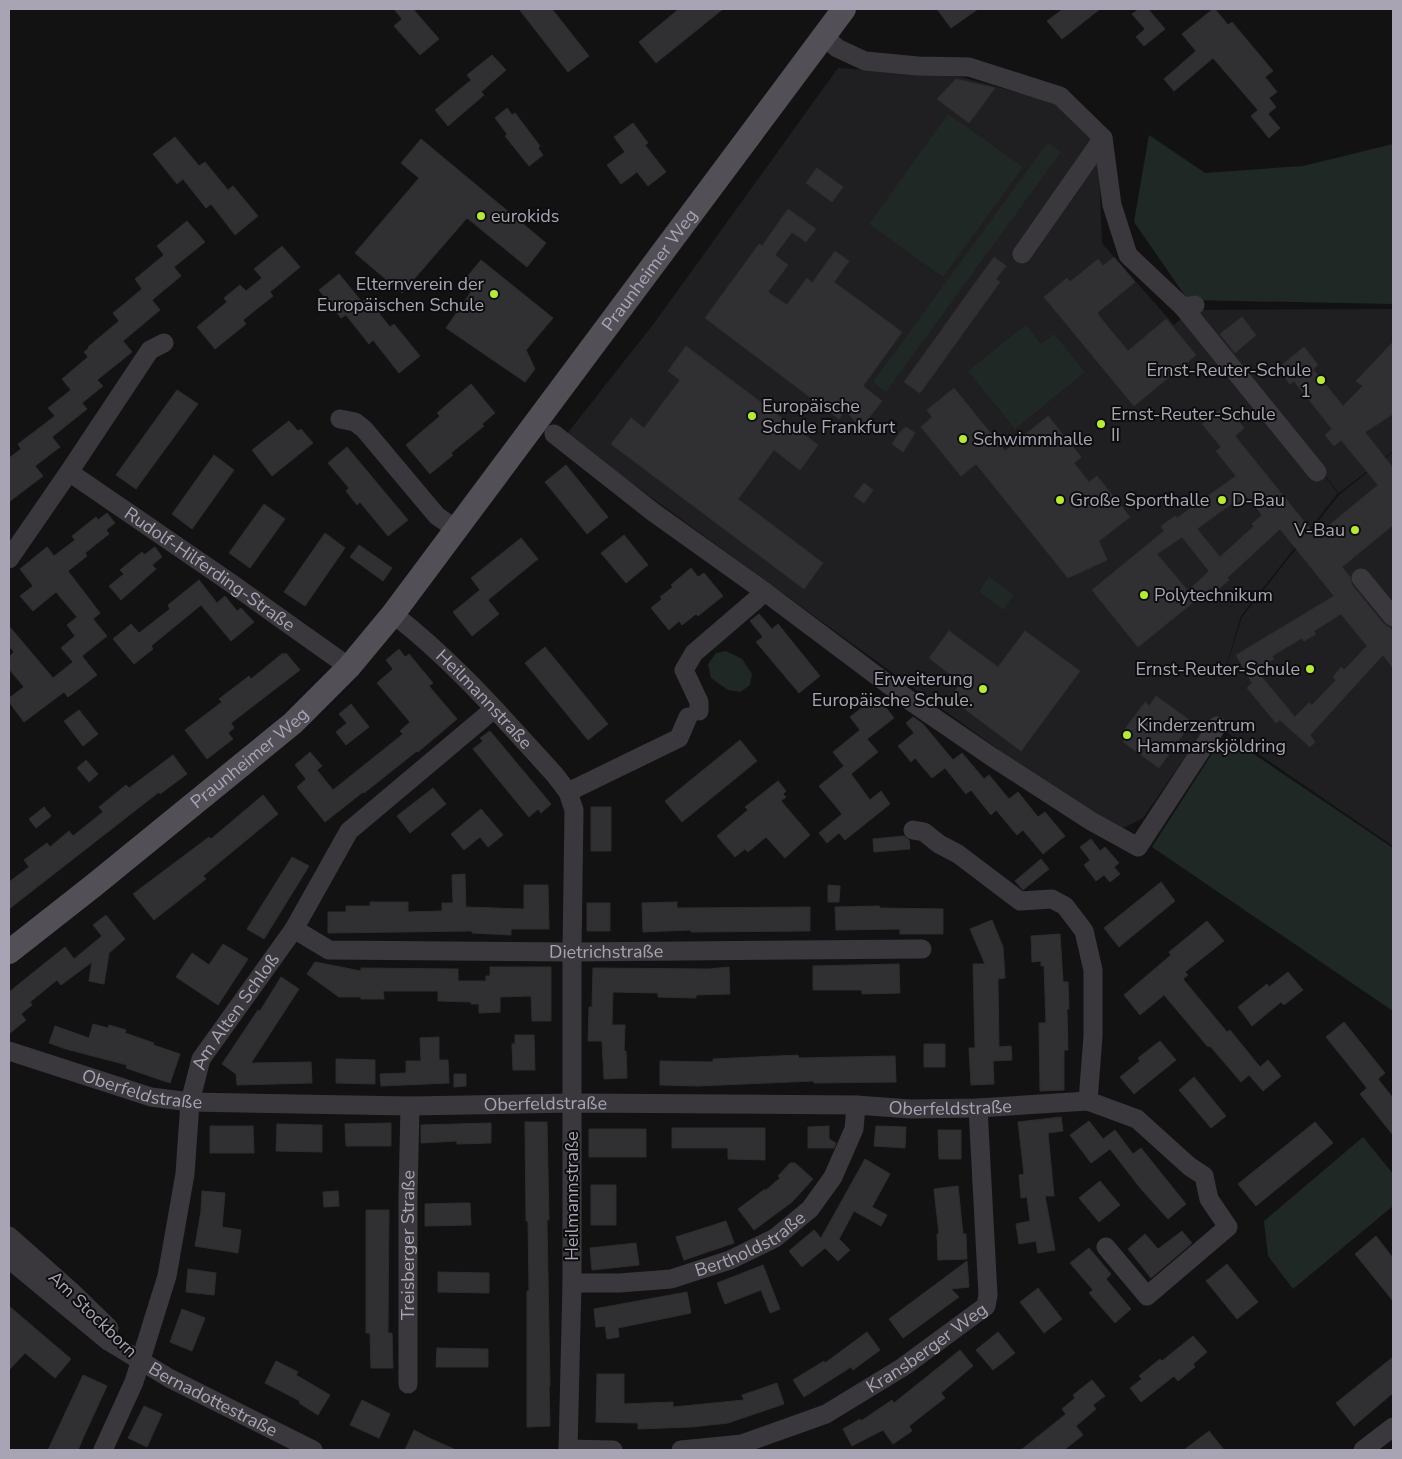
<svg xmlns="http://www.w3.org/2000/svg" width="1402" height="1459" font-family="'Nunito Sans',sans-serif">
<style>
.built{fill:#1f1e20}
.green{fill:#202826}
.building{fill:#302f32;stroke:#2e2c2f;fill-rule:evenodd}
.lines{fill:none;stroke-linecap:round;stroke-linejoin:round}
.minor{stroke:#3a383d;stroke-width:19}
.major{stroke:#524f57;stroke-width:24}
.poi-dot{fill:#b5eb32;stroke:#0e0d0e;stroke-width:2}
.labels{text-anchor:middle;stroke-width:4;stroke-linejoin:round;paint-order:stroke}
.poi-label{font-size:18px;fill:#a9a4b3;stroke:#0e0d0e;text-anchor:start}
.street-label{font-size:18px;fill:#a9a4b3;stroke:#0e0d0e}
</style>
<rect width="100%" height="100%" fill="#131213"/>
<path class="built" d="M838,68L961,77L1053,102L1085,129L1098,142L1102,243L1174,325L1192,310L1338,493L1241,616L1222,681L1242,617L1339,495L1393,452V846L1210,721L1143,818L1121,829L1028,771L737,560L566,435L655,322Z
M1393,309V451L1339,493L1193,310Z"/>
<path class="green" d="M948,114L1023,167L943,277L869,224Z
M1149,135L1205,173L1303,166L1393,144V304L1188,300L1134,222Z
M1048,142L1061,152L886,392L873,382Z
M1026,325L1041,344L1054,334L1085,372L1015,429L968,371Z
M989,577L1014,595L1003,610L979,591Z
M726,651L742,659L752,674L750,685L740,692L728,690L711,678L708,664L716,653Z
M1227,736L1393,848V1011L1152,847L1213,752Z
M1363,1137L1393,1174V1206L1293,1289L1268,1256L1264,1221Z"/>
<path class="building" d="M394,9H413L439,39L420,55L394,26L402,19Z
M519,9H552L589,56L568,72Z
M679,9H723L656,63L639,42Z
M937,9H978L951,28Z
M1063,9H1100L1062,39L1047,21Z
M1139,9H1148L1165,29L1144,46L1136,37L1145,29L1132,14Z
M1213,9H1215L1228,25L1232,22L1273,71L1265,77L1277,92L1269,98L1276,107L1268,114L1280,128L1269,138L1251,116L1258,110L1213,58L1174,91L1164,79L1196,51L1182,34Z
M492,55L506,70L481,92L484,95L448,126L435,110L471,80L467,75Z
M956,79L995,88L969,123L937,99Z
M507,108L512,115L515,113L540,146L538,148L543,155L529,166L505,136L507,134L495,118Z
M633,123L648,143L645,145L666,172L648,186L637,172L621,184L607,165L625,152L614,137Z
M175,137L199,166L205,162L228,190L233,186L258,216L235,235L211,204L206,208L183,179L177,184L153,154Z
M421,139L546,243L527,267L467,218L402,293L355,253L419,178L401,163Z
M817,168L843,187L832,202L806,183Z
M788,209L816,229L806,242L792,232L775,255L788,265L768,292L787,305L807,278L812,283L835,251L849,261L834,282L902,332L863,386L882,401L861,428L845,410L839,419L705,318L759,244L762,246Z
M187,221L205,242L174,267L181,276L152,300L160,310L123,341L132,352L97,380L103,386L82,403L87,409L52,437L60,447L35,466L43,476L9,502V458L21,449L18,444L55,416L48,408L71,390L62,379L88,357L84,352L89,348L88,347L119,321L113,313L142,289L135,279L164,255L157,246Z
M282,246L300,267L270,292L273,296L243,320L246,324L215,349L197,327L227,302L224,298L240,285L246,291L262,278L254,269Z
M994,257L1006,266L996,279L1000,282L920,393L904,382Z
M1114,257L1135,282L1097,313L1108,327L1128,351L1166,319L1196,355L1134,406L1044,297L1067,278L1070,282L1098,259L1103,266Z
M481,260L553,318L526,350L535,369L525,382L446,328L471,292L461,284Z
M339,274L362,302L367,298L390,327L394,324L420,356L399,373L373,340L369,344L346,315L341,318L319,290Z
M1242,317L1256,335L1235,353L1220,334Z
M1393,342V414L1365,432L1393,468V525L1342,567L1350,577L1352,585L1384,624L1393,630V668L1383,655L1310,735L1315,742L1310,747L1280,720L1276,723L1247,688L1252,683L1236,655L1334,596L1280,529L1227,578L1229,580L1215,592L1211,588L1138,647L1092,590L1164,531L1161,526L1175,516L1177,518L1236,476L1216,451L1221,447L1202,424L1226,405L1244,428L1235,436L1316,536L1378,485L1341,440L1334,446L1325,435L1332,429L1294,381L1290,384L1277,369L1304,347L1318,365L1313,369L1343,406L1363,386L1356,381ZM1246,496L1262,515L1252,524L1254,526L1220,557L1197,529L1234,502L1236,504ZM1182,537L1209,571L1188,591L1157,554ZM1341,614L1367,646L1344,670L1341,667L1333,677L1336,680L1312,705L1309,703L1295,717L1256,670L1274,659L1272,656L1302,638L1304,641L1316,634L1314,631Z
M686,346L818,445L800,470L774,450L738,499L823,563L804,589L611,444L631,418L644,428L680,380L668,371Z
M471,384L495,413L482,424L484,426L451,453L453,455L430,474L406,445L440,416L437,413Z
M954,388L1005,451L1048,416L1081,457L1074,463L1089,482L1097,476L1130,517L1099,541L1107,560L1068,578L976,464L961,476L921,427L932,417L927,410Z
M177,390L198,404L136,489L116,475Z
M289,421L298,431L301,429L313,443L272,476L252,450Z
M906,427L915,433L903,452L892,444L900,432Z
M347,447L408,520L388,536L360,502L357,505L346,491L349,488L328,463Z
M214,455L234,470L192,529L172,514Z
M566,465L608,517L587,534L545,482Z
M864,483L873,490L864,503L854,496Z
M264,504L285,519L250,568L229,553Z
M107,513L115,523L106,530L109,534L85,553L87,556L68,571L100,613L93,619L107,636L82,656L97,675L68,697L64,692L24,722L9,702V698L24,687L9,669V657L14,652L9,646V626L53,678L73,662L61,648L75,636L67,625L77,617L56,592L33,611L20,596L33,586L20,569L47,547L54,556L75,540L72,536L96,517L98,520Z
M325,533L345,548L305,606L284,592Z
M624,535L648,565L626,583L601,553Z
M521,538L538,559L488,600L499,614L472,636L453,612L480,590L471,578Z
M359,545L392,568L383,581L350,557Z
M155,547L162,557L152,565L156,569L121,600L109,586L124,574L120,570L142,552L144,555Z
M691,568L698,577L704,573L723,596L698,616L696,614L682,625L679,621L669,630L651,608L662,599L660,597L673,587L671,585Z
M199,580L217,603L225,596L237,611L241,608L254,622L231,641L201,605L151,646L153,649L134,664L113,639L131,624L139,633L170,609L168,605Z
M759,614L772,629L778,624L820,676L799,693L756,642L763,637L750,621Z
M949,631L998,667L1025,631L1080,671L1021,751L950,698L961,683L929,658Z
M545,647L608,724L588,740L525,663Z
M399,649L405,657L409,654L433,683L429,686L457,719L418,752L417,751L364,793L363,792L325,822L297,787L306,779L295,765L310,752L322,766L317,770L333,790L403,734L400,731L410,722L377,683L393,669L386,660Z
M283,653L284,655L286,653L300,670L231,723L234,728L228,733L233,739L207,759L185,730L222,702L219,699L249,676L251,679Z
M877,696L894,718L867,739L878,752L851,774L870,800L881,791L890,804L845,840L839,833L827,843L819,833L842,814L819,786L844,766L833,752L860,730L850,717Z
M1156,696L1192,722L1159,768L1123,742L1130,732L1125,729L1145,702L1149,706Z
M351,704L369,727L346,745L336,732L347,723L339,714Z
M79,710L98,734L83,746L64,721Z
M913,717L923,724L953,760L962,753L984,779L989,775L1009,799L1018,792L1038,817L1045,812L1065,836L1043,854L1023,830L1017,835L996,810L991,815L971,790L966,794L945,768L932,778L915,758L911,762L898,746L914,733L906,723Z
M490,731L551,804L541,813L538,809L529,817L473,749L483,741L480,738Z
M740,740L757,761L682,822L665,801Z
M173,755L187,774L160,794L159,792L9,909V882L29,867L24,860L47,843L50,847L69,831L73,836L103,812L99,807L126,785L129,788Z
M86,760L98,774L89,782L77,768Z
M778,781L786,791L783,794L786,797L781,801L810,835L785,858L766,837L748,852L745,849L735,857L717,836L748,810L745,807Z
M433,788L446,804L410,833L397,816Z
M263,795L278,814L203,876L206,879L154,920L133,894L209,837L211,839Z
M44,807L51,816L36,828L29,819Z
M591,807H611V851H591Z
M481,809L503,835L488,847L480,837L464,850L451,834Z
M904,836L909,840L910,849L874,852L873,839Z
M1091,839L1100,851L1105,847L1119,863L1114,867L1120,874L1110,882L1104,875L1096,881L1084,865L1090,860L1080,847Z
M292,857L309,866L264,939L247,929Z
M1041,859L1049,869L1023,890L1015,881Z
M465,874L466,907L524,909V885H548L549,929H511V935L472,933V931L328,933V912H346V906H370V902H408V912L442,911V903H453L452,875Z
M1161,882L1175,901L1119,947L1104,928Z
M828,885L840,886L839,902H828Z
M677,902V908L810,907V931L691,932V930L643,932L642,903Z
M587,903H610V931H587Z
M879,906L880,908L943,909V934H900V929L836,930L835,907Z
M106,915L125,939L109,953L104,984L89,981L92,962L61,985L57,980L30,1002L32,1005L21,1014L26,1020L9,1034V992L65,947L74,959L102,936L93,925Z
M992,920L1003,947L1005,978L998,979L999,1047L1011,1046L1012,1060L993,1061L994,1084L971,1085L969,1048H975L973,964H985L970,929Z
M1207,921L1224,941L1185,972L1188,975L1183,979L1227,1032L1230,1030L1260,1067L1268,1060L1281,1076L1263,1091L1249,1075L1241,1082L1210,1046L1208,1047L1164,995L1140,1015L1124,995L1171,955L1169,952Z
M1060,934L1063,982H1068L1069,1009H1067L1068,1050H1064V1090L1040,1091L1039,1023H1046L1044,966H1041V961L1032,962L1031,936Z
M223,944L248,959L218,1005L176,977L192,953L209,965Z
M315,962L361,971V968L458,969V981H486V976H490V967H551V1021H532L531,996L500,997V1012L479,1013V1004H471V1002L438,1001V991H383L384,999H361V997H339L307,974Z
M899,964L900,993L862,994V990H813V966Z
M729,967L730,994L696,995V998L658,997V993L613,992L612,1025H625L624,1051H626L627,1078L604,1079L602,1041H588L589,1007H592L593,968L709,969Z
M1288,972L1303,990L1284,1005L1281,1002L1252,1026L1238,1007L1267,984L1269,987Z
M281,977L299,989L251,1063L311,1062L312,1083L237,1085L236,1074L222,1064L258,1010L260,1011Z
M1344,1022L1385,1073L1378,1079L1393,1098V1135L1360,1094L1367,1088L1326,1037Z
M93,1024L108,1028L109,1025L126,1030L125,1033L154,1043L153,1045L180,1054L170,1083L126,1068L127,1065L66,1049L49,1043L55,1026L89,1038Z
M515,1035H534L535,1070H513L512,1044H515Z
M439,1037V1060H448L449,1083L381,1086L380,1074L406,1073V1061H421L420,1038Z
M1160,1041L1176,1060L1134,1094L1120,1077L1140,1061L1138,1058Z
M924,1044H945V1067H924Z
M798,1055L799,1058L895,1056L896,1082L814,1083V1081L698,1086L660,1085V1061L713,1062V1059Z
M336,1059L375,1060V1084L336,1083Z
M454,1074H466V1086L454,1087Z
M1194,1077L1226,1116L1211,1128L1179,1090Z
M1061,1117L1063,1131L1048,1133L1054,1196H1045L1055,1250L1038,1253L1036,1241L1019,1244L1016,1224L1030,1221L1027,1197L1021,1198L1019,1175L1024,1174L1018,1122Z
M1089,1121L1103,1139L1115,1130L1133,1154L1141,1148L1186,1204L1168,1219L1141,1189L1110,1149L1091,1163L1070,1135Z
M525,1122H547L549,1220H547L550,1386H549L550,1426L527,1427V1291H529L528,1221H526Z
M1315,1122L1333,1143L1256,1206L1238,1184Z
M391,1123V1146H346L345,1124Z
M491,1123V1143L457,1144V1141L421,1143V1125Z
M277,1124L322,1125V1152L276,1151Z
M210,1126H253L254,1153H210Z
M829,1126V1139L836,1143L834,1148H808V1127Z
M876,1126L906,1127L905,1148L874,1146Z
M672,1128H765V1160L728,1159V1148H672Z
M589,1129H646V1157H589Z
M938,1130H961V1159H939Z
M865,1159L890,1174L872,1207L887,1215L881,1226L854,1211L839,1239L850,1250L838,1261L825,1248L802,1267L789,1251L814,1230L821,1238Z
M790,1163H795L813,1179L792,1202L754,1230L738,1209L765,1189V1191L780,1178L778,1176Z
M1100,1181L1120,1205L1099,1222L1079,1198Z
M591,1185H616V1225H591Z
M958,1186L963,1234H966L967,1259L938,1260L937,1234H939L934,1189Z
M202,1191L225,1193L222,1227L241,1230L238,1253L195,1246L201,1211Z
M338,1191L339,1206L324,1207L323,1192Z
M459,1203H470L471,1225L425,1226V1204Z
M366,1210H389L388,1333H392L393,1368H371L370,1333H366Z
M726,1221L734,1243L684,1260L676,1237Z
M1182,1231L1192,1243L1151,1278L1128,1249L1145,1234L1158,1249Z
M1376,1236L1393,1258V1301L1355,1254Z
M636,1243L639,1265L592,1270L590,1248Z
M1089,1248L1111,1274L1106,1279L1131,1309L1115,1323L1089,1293L1093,1290L1070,1263Z
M967,1261L969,1287L951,1289L959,1297L903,1338L889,1319Z
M1227,1264L1258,1302L1237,1319L1206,1281Z
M763,1265L780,1309L770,1313L761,1290L725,1304L717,1283Z
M188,1269L216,1273L214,1295L186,1292Z
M438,1272L489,1273V1293L438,1292Z
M1038,1288L1062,1319L1044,1333L1020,1302Z
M687,1292L691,1313L618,1328L619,1337L607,1339L605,1326L596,1327L594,1309Z
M9,1306L71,1359L55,1378L25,1353L9,1370Z
M182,1309L205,1318L192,1351L170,1342Z
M867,1332L880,1350L853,1370L851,1367L804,1397L793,1380L824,1361L825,1363Z
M998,1332L1015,1353L993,1370L976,1350Z
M1193,1336L1207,1352L1193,1364L1195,1367L1178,1381L1174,1376L1141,1402L1130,1388L1142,1379L1139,1376L1160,1359L1162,1361Z
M437,1348L488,1349V1367H436Z
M960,1350L973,1366L941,1393L945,1398L909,1426L912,1431L893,1444L883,1430L852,1446L843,1429L860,1419L861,1421L892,1400L894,1403Z
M1393,1357V1393L1354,1426L1336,1403Z
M276,1361L298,1372L296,1375L330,1395L318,1415L299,1403L300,1401L265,1383Z
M597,1374H624V1404L673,1402V1407L744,1400L742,1395L777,1383L784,1404L728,1423L692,1427L638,1429V1423L596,1422Z
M83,1375L107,1386L83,1438L78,1450H48Z
M1092,1380L1105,1396L1093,1405L1096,1409L1076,1426L1083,1435L1064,1450H1021L1066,1414L1062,1409L1075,1398L1073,1395Z
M362,1400L390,1414L379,1438L350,1425Z
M144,1406L162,1414L147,1447L128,1438Z
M414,1430L429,1438L456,1450H405Z
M1209,1431L1224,1450H1184Z"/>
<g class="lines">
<g class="minor">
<path d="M824,36L837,48L865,61L918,66L969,67L1060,96L1103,138L1112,205L1128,255L1183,307L1195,305"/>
<path d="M1022,254L1103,138"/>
<path d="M1183,307L1317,472"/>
<path d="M340,419L355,422L364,429L437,516L456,529"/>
<path d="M554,434L653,512L765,592L913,703L992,757L1091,821L1138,847L1217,726"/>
<path id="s1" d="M69,472L228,581L349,667"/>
<path d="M9,559L69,472L150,350L164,343"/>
<path d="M1361,578L1393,617"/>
<path id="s2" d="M393,614C453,660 504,719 555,775L568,792L574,810L572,952V1283L568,1450"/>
<path d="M699,711V702L684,670L694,653L765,592"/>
<path d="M568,792L679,738L688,717"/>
<path d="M913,830L924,832L939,844L958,854L1020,901L1052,899L1065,906L1084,931L1093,970V1036L1088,1101"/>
<path id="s3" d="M294,929L329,950L572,952L922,949"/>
<path id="s4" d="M9,1051L151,1097L190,1102L410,1106L572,1103L856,1105L911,1109L978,1108L1088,1101L1137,1119L1189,1166L1204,1176L1209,1199L1228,1227L1147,1296L1106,1247"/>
<path d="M9,1236L72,1292L109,1328"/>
<path id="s5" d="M9,1259L108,1341L169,1378L313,1450"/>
<path id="s6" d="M572,1283H619L671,1279L730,1260L775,1238L810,1209L833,1177L854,1129L856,1105"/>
<path id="s7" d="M408,1384V1197L410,1106"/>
<path d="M568,1449L613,1450"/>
<path id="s8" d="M103,1450L134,1382L167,1276L185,1174L190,1102L201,1059L294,929L349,831L494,709"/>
<path id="s9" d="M681,1450L742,1444L826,1414L903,1367L986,1306L988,1295L978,1108"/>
<path d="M1363,1450L1393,1427"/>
</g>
<path class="major" id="s10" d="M9,952L93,886L293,723L349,667L393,614L844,9"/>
</g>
<g class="poi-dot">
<circle cx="481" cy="216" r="5"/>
<circle cx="494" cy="294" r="5"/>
<circle cx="1321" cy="380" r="5"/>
<circle cx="752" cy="416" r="5"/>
<circle cx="1101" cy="424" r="5"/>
<circle cx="963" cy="439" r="5"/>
<circle cx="1060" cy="500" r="5"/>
<circle cx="1222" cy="500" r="5"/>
<circle cx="1355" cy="530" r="5"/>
<circle cx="1144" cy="595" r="5"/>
<circle cx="1310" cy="669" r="5"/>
<circle cx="983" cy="689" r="5"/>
<circle cx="1127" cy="735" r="5"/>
</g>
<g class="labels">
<g class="poi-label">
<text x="491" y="222">eurokids</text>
<text x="484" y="290" text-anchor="end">Elternverein der<tspan x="484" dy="21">Europäischen Schule</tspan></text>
<text x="1311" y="376" text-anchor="end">Ernst-Reuter-Schule<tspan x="1311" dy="21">1</tspan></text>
<text x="762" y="412">Europäische<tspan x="762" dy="21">Schule Frankfurt</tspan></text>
<text x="1111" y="420">Ernst-Reuter-Schule<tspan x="1111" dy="21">II</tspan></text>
<text x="973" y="445">Schwimmhalle</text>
<text x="1070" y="506">Große Sporthalle</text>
<text x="1232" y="506">D-Bau</text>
<text x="1345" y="536" text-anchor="end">V-Bau</text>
<text x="1154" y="601">Polytechnikum</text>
<text x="1300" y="675" text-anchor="end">Ernst-Reuter-Schule</text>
<text x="973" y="685" text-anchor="end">Erweiterung<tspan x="973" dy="21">Europäische Schule.</tspan></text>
<text x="1137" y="731">Kinderzentrum<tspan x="1137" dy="21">Hammarskjöldring</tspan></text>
</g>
<g class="street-label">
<text dy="6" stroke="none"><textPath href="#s10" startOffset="942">Praunheimer Weg</textPath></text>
<text dy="6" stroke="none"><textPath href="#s1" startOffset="171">Rudolf-Hilferding-Straße</textPath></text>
<text dy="6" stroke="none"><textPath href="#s2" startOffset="125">Heilmannstraße</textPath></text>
<text dy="6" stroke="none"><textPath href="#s10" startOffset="309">Praunheimer Weg</textPath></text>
<text dy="6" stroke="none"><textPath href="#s3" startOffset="318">Dietrichstraße</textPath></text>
<text dy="6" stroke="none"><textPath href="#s8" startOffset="464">Am Alten Schloß</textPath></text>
<text dy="6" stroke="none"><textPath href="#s4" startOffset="139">Oberfeldstraße</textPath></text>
<text dy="6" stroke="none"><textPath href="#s4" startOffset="544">Oberfeldstraße</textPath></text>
<text dy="6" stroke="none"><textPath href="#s4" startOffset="949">Oberfeldstraße</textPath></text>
<text transform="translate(572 1196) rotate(-90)" y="6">Heilmannstraße</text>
<text dy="6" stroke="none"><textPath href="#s6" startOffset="186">Bertholdstraße</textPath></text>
<text dy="6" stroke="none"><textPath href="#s7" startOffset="139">Treisberger Straße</textPath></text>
<text transform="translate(93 1314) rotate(44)" y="6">Am Stockborn</text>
<text dy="6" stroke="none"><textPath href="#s9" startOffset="271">Kransberger Weg</textPath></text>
<text dy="6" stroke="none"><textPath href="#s5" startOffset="249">Bernadottestraße</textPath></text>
</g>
</g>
<rect width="1402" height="1459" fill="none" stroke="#a9a4b3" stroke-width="20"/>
</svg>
